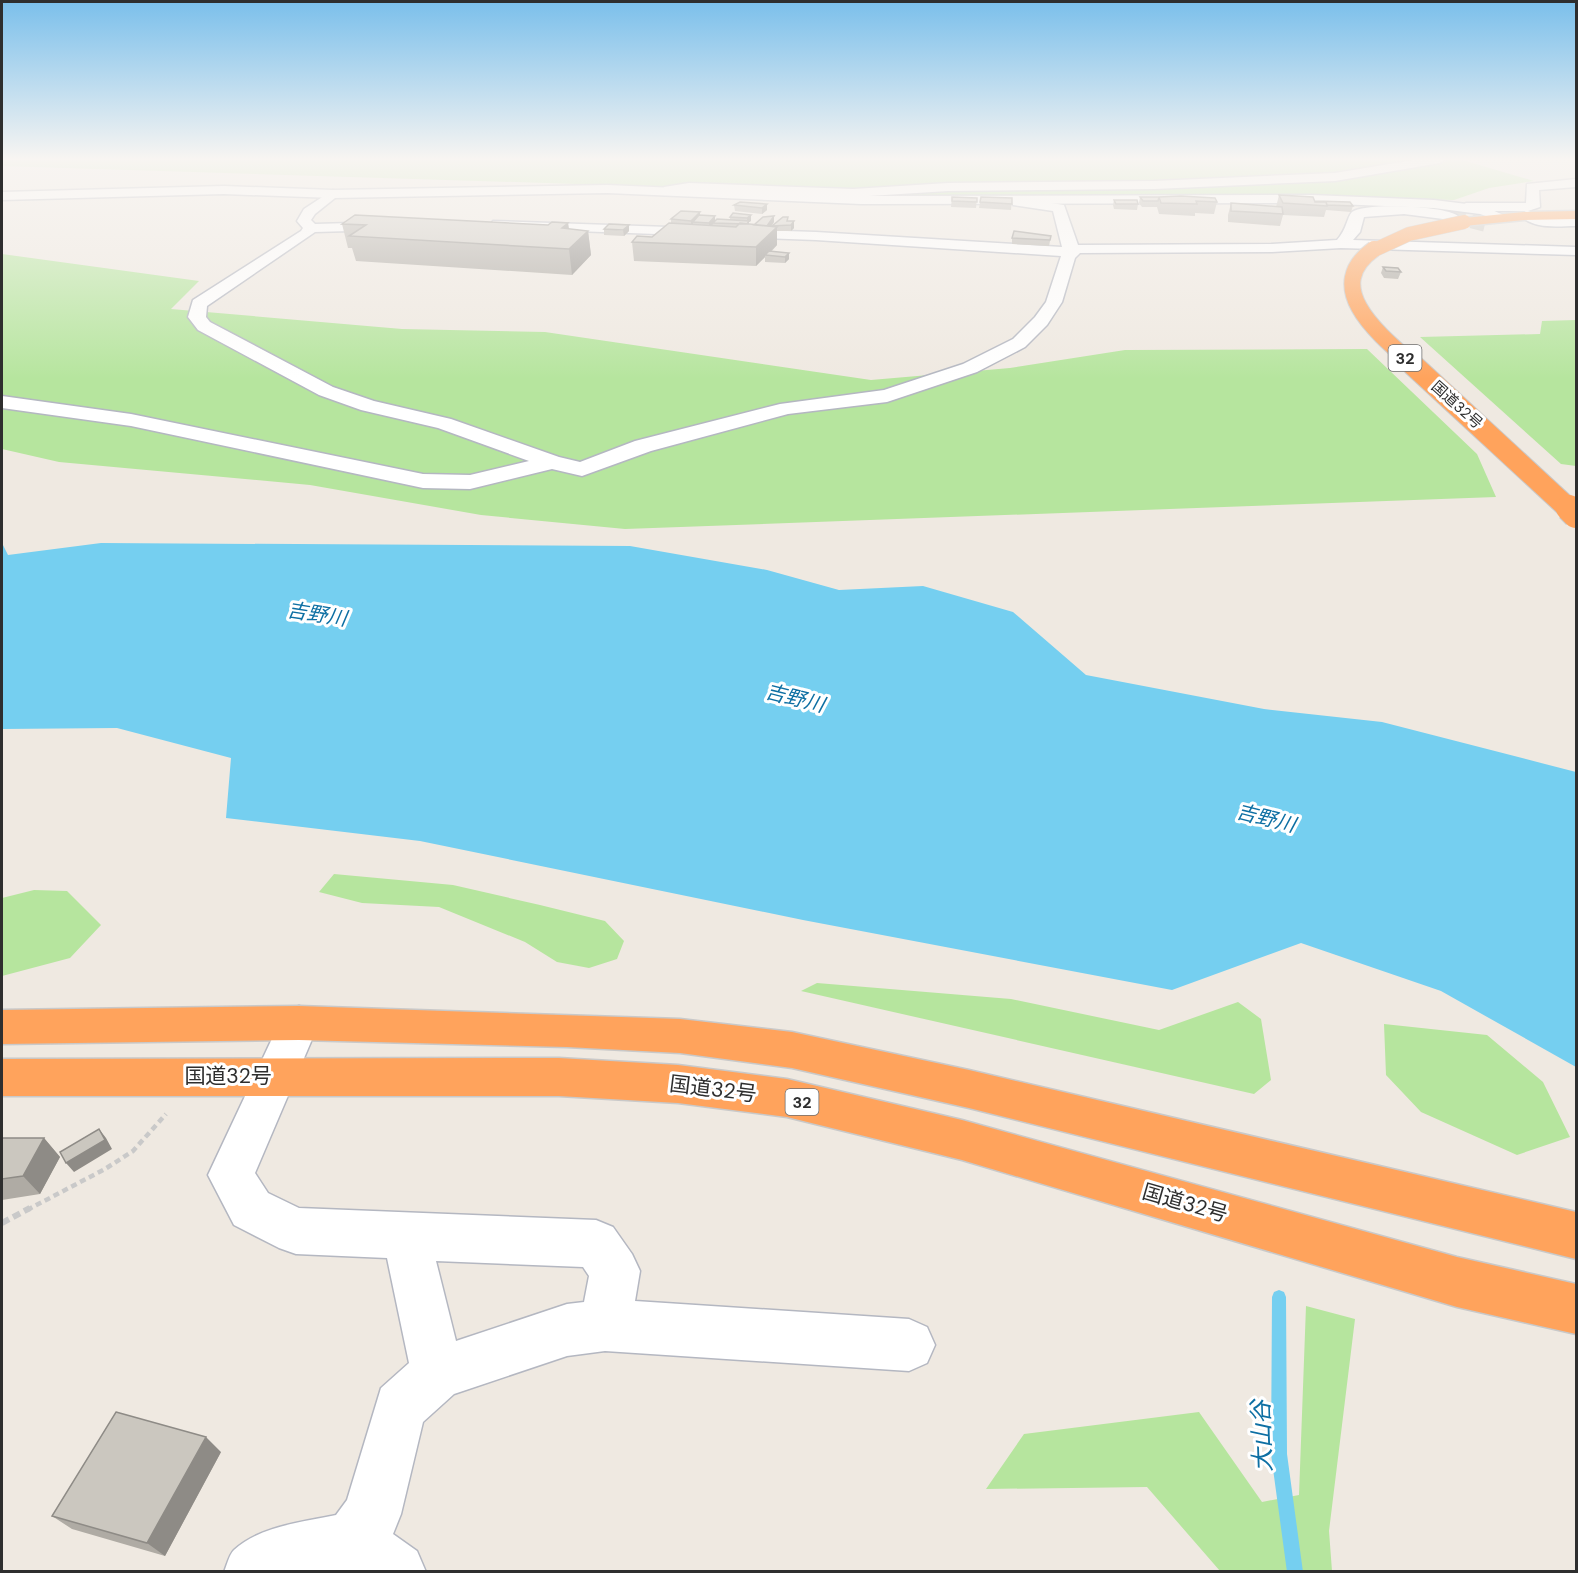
<svg xmlns="http://www.w3.org/2000/svg" width="1578" height="1573" font-family="'DM Sans','Noto Sans JP',sans-serif">
<style>
.green{fill:#b6e59e}
.water{fill:#75cff0}
.lines{fill:none;stroke-linecap:round;stroke-linejoin:round}
.stream{fill:#75cff0;fill-rule:evenodd}
.street-tunnel{stroke:#c8c4bd;stroke-width:14;stroke-dasharray:14 7;stroke-linecap:butt}
.street-casing{stroke:#b4b7c1;stroke-width:3}
.secondary-casing{stroke:#b4b7c1;stroke-width:3}
.highway-casing{stroke:#c9c9c9;stroke-width:3}
.path-far1{stroke:#c9c9c9;stroke-width:4.5;stroke-dasharray:6 4;stroke-linecap:butt}
.path{stroke:#c9c9c9;stroke-width:6;stroke-dasharray:8 4.5;stroke-linecap:butt}
.street{fill:#fff;fill-rule:evenodd}
.secondary{fill:#fff;fill-rule:evenodd}
.highway{fill:#ffa35c;fill-rule:evenodd}
.highway-bridge-far3-casing{stroke:#c9c9c9;stroke-width:15;stroke-linecap:butt}
.highway-bridge-far2-casing{stroke:#c9c9c9;stroke-width:18;stroke-linecap:butt}
.highway-bridge-far1-casing{stroke:#c9c9c9;stroke-width:23;stroke-linecap:butt}
.highway-bridge-casing{stroke:#c9c9c9;stroke-width:28;stroke-linecap:butt}
.highway-bridge-far3{stroke:#ffa35c;stroke-width:14}
.highway-bridge-far2{stroke:#ffa35c;stroke-width:16}
.highway-bridge-far1{stroke:#ffa35c;stroke-width:21}
.highway-bridge{stroke:#ffa35c;stroke-width:26}
.wall{fill:#afaba4}
.shaded-wall{fill:#8e8b86}
.building{fill:#cbc7bf;stroke:#8e8b86;stroke-width:1.5}
.labels{text-anchor:middle;stroke-width:6;stroke-linejoin:round;paint-order:stroke}
.far-street-label{font-size:15px;fill:#2e2e2e;stroke:#fff}
.shield{fill:#fff;stroke:#6d6d6d;stroke-width:1.5}
.shield-label{font-size:16px;font-weight:bold;fill:#2e2e2e}
.water-label{font-size:20px;font-style:italic;fill:#0d6fa3;stroke:#fff}
.near-street-label{font-size:21px;fill:#2e2e2e;stroke:#fff}
.near-water-label{font-size:24px;font-style:italic;fill:#0d6fa3;stroke:#fff}
</style>
<rect width="100%" height="100%" fill="#efe9e1"/>
<path class="green" d="M2,159H1459L1534,181L1489,188L1454,200L1343,197L918,198L748,193L608,185L2,166Z
M2,254L199,281L171,309L402,329L545,332L871,380L1010,368L1125,350L1367,349L1477,454L1496,497L625,529L481,515L310,485L59,462L2,449Z
M1576,320V466L1561,464L1420,337L1540,334L1542,321Z
M334,874L453,885L540,905L605,921L624,941L617,959L589,968L557,962L525,942L439,907L362,903L319,892Z
M34,890L67,891L101,925L70,958L2,976V898Z
M817,983L1011,999L1159,1030L1238,1002L1261,1019L1271,1080L1254,1094L801,991Z
M1384,1024L1487,1035L1543,1082L1570,1137L1517,1155L1421,1112L1386,1075Z
M1306,1306L1355,1319L1329,1531L1332,1571H1220L1147,1487L986,1489L1024,1434L1199,1412L1262,1502L1299,1495Z"/>
<path class="water" d="M2,543L8,555L101,543L630,546L767,570L839,590L923,586L1013,612L1086,675L1264,709L1382,722L1576,772V1067L1441,991L1301,943L1172,990L803,920L420,841L226,818L231,758L117,728L2,729Z"/>
<g class="lines">
<path class="stream" d="M1279,1290L1284,1292L1286,1297L1287,1454L1303,1572H1287L1271,1454L1272,1297L1274,1292Z"/>
<path class="street-tunnel" d="M1451,216L1490,226"/>
<g class="street-casing">
<path id="street" d="M1420,159H1446L1440,163L1335,181L1154,189L948,191L853,197L689,191L669,194L663,190L664,187L689,183L853,189L948,183L1154,181L1335,173Z
M1576,179V187L1539,190L1540,207L1528,211L1545,218H1576V226C1558,226 1534,230 1520,215L1526,211H1466L1459,207L1466,203H1526L1527,184Z
M333,190L340,194L315,214L311,220L315,224L386,222L393,226L386,230L315,232L207,306L206,317L210,322L333,387L374,401L451,419L559,457L580,462L635,441L780,404L884,390L963,364L1013,339L1035,317L1046,302L1061,256L816,240L498,228L491,224L493,221L816,232L1062,247L1053,211L1013,205V199L1018,198L1064,205L1078,245L1272,244L1337,240C1347,229 1347,217 1352,212C1364,202 1448,206 1458,216L1451,220L1404,214L1364,217L1360,232L1353,240L1576,247V255L1341,248L1272,252L1080,253L1075,258L1062,302L1047,325L1025,347L977,372L887,402L788,414L651,451L582,476L552,469L470,489L423,488L131,426L2,408V396L131,414L423,474L470,475L529,461L438,428L361,410L319,395L198,330L188,317L193,300L301,231L303,228L297,221L304,209Z
M299,1006L313,1011L319,1023L255,1173L268,1193L299,1208L596,1220L613,1227L632,1254L640,1271L635,1301L909,1319L927,1327L935,1345L927,1363L909,1371L605,1351L567,1356L454,1394L423,1422L401,1514L393,1534L417,1551L426,1572H224C227,1565 229,1555 234,1550C260,1526 303,1522 336,1515L347,1500L381,1388L409,1363L387,1258L296,1254L279,1248L234,1225L208,1175L285,1011ZM436,1261L583,1267L589,1276L584,1302L567,1304L456,1341Z"/>
</g>
<g class="secondary-casing">
<path id="secondary" d="M607,185L861,196L1312,195L1434,200L1483,206L1508,217L1501,221L1480,214L1434,208L1312,203L861,204L607,193L333,198L224,194L2,200V192L224,186L333,190Z"/>
</g>
<g class="highway-casing">
<path id="highway" d="M1576,211V219L1524,220L1464,226L1457,222L1464,218L1524,212Z
M299,1006L680,1019L792,1032L969,1070L1576,1212V1259L969,1108L792,1068L680,1053L567,1047L299,1040L2,1044V1010Z
M559,1058L678,1065L787,1079L962,1120L1457,1257L1576,1284V1334L1457,1307L962,1160L787,1117L678,1103L559,1096H2V1059Z"/>
</g>
<path class="path-far1" d="M27,1210L105,1169L133,1151L166,1114"/>
<path class="path" d="M2,1223L30,1208"/>
<use href="#street" class="street"/>
<use href="#secondary" class="secondary"/>
<use href="#highway" class="highway"/>
<g class="highway-bridge-far3-casing">
<path id="highway-bridge-far3" d="M1372,251L1409,234L1464,222"/>
</g>
<g class="highway-bridge-far2-casing">
<path id="highway-bridge-far2" d="M1374,249C1319,288 1382,337 1414,365"/>
</g>
<g class="highway-bridge-far1-casing">
<path id="highway-bridge-far1" d="M1412,364L1570,510"/>
</g>
<g class="highway-bridge-casing">
<path id="highway-bridge" d="M1569,508L1576,515"/>
</g>
<use href="#highway-bridge-far3" class="highway-bridge-far3"/>
<use href="#highway-bridge-far2" class="highway-bridge-far2"/>
<use href="#highway-bridge-far1" class="highway-bridge-far1"/>
<use href="#highway-bridge" class="highway-bridge"/>
</g>
<path class="wall" d="M1279,195L1315,201L1353,206L1351,212L1326,210L1324,217L1283,215L1280,226L1228,222V215L1231,203L1276,207Z
M952,197L977,198L976,208L951,207Z
M981,197L1012,198L1011,210L979,208Z
M1140,197L1217,202L1214,214L1195,213V216L1159,214L1157,207H1142L1139,203Z
M1114,200L1138,204L1137,210L1114,209L1113,205Z
M767,204V210L762,214L735,211L734,205Z
M700,212V215L715,221L730,220V217L751,215V221L749,222V224L754,225L774,222L772,225L787,221H794V228L791,231H777V245L771,252L789,253V259L785,263L765,262V257L756,266L634,261L632,242L652,237L671,224V219Z
M568,223L569,229L588,231L591,255L572,275L356,261L352,248H348L342,224L548,225Z
M604,229L629,231L624,236L604,235Z
M1051,236L1049,246L1012,244V238Z
M1383,267L1401,272L1398,279L1384,278L1381,273Z
M2,1138H44L60,1157L40,1194L2,1200Z
M221,1452L165,1556L72,1529L52,1516Z"/>
<path class="shaded-wall" d="M767,204V210L762,214V208Z
M700,212V218L693,222V225L691,227V221Z
M751,215V221L749,222V227L747,230V218Z
M715,216V222L713,223V224L709,229V223Z
M774,216V222L767,232V226Z
M794,221V228L791,231V225Z
M568,223L571,247L562,228Z
M629,225V231L624,236L623,230Z
M777,227V245L767,255H765V257L756,266V247Z
M588,231L591,255L572,275L569,249Z
M789,253V259L785,263V257Z
M99,1129L106,1138L112,1149L74,1172L66,1163Z
M44,1138L60,1157L40,1194L23,1176Z
M206,1437L221,1452L165,1556L147,1543Z"/>
<path class="building" d="M1279,195L1313,197L1315,202H1326L1327,206L1283,203Z
M1181,196L1215,198L1217,202L1196,201L1197,204L1161,203L1159,197Z
M952,197L977,198V202L952,201Z
M981,197L1012,198V204L980,202Z
M1140,197H1159L1158,201H1143Z
M1114,200H1137L1138,204H1116Z
M1315,201L1350,202L1353,206L1327,205L1326,202H1315Z
M740,202L767,204L762,208L734,205Z
M1231,203L1282,207L1283,214L1231,211Z
M681,211L700,212L691,221L671,219Z
M733,213L751,215L747,218L730,217Z
M355,215L548,225L552,222L568,223L562,228L588,231L569,249L349,236L366,225L342,224Z
M699,215L715,216L709,223L693,222Z
M774,216L767,226L754,225L763,217Z
M783,217H788L787,221H794L791,225L772,226Z
M717,219L749,221L747,224L713,223Z
M669,223L736,227L740,223L777,227L756,247L632,242L637,236L652,237Z
M609,224L629,225L623,230L604,229Z
M1014,231L1051,236L1050,240L1012,238Z
M769,251L789,253L785,257L765,255Z
M1383,267L1398,268L1401,272L1386,271Z
M99,1129L105,1140L66,1163L60,1152Z
M2,1138H44L23,1176L2,1179Z
M116,1412L206,1437L147,1543L52,1516Z"/>
<linearGradient id="sky" x2="0" y2="1"><stop stop-color="#7abfeb"/><stop offset="0.42" stop-color="#f8f5f2"/><stop offset="1" stop-color="#f8f5f2" stop-opacity="0"/></linearGradient>
<rect width="1578" height="379" fill="url(#sky)"/>
<g class="labels">
<g class="far-street-label">
<text transform="translate(1457 405) rotate(42)" y="5">国道32号</text>
</g>
<g class="shield">
<rect x="1388.5" y="345" width="33" height="26" rx="4.5"/>
<rect x="785.5" y="1089" width="33" height="26" rx="4.5"/>
</g>
<g class="shield-label">
<text x="1405" y="364">32</text>
<text x="802" y="1108">32</text>
</g>
<g class="water-label">
<text transform="translate(317 614) rotate(9)" y="7">吉野川</text>
<text transform="translate(795 698) rotate(14)" y="7">吉野川</text>
<text transform="translate(1266 818) rotate(14)" y="7">吉野川</text>
</g>
<g class="near-street-label">
<text x="228" y="1083">国道32号</text>
<text transform="translate(713 1089) rotate(7)" y="7">国道32号</text>
<text transform="translate(1185 1203) rotate(16)" y="7">国道32号</text>
</g>
<g class="near-water-label">
<text transform="translate(1262 1436) rotate(-92)" y="8">大山谷</text>
</g>
</g>
<rect width="1578" height="1573" fill="none" stroke="#2e2e2e" stroke-width="6"/>
</svg>
